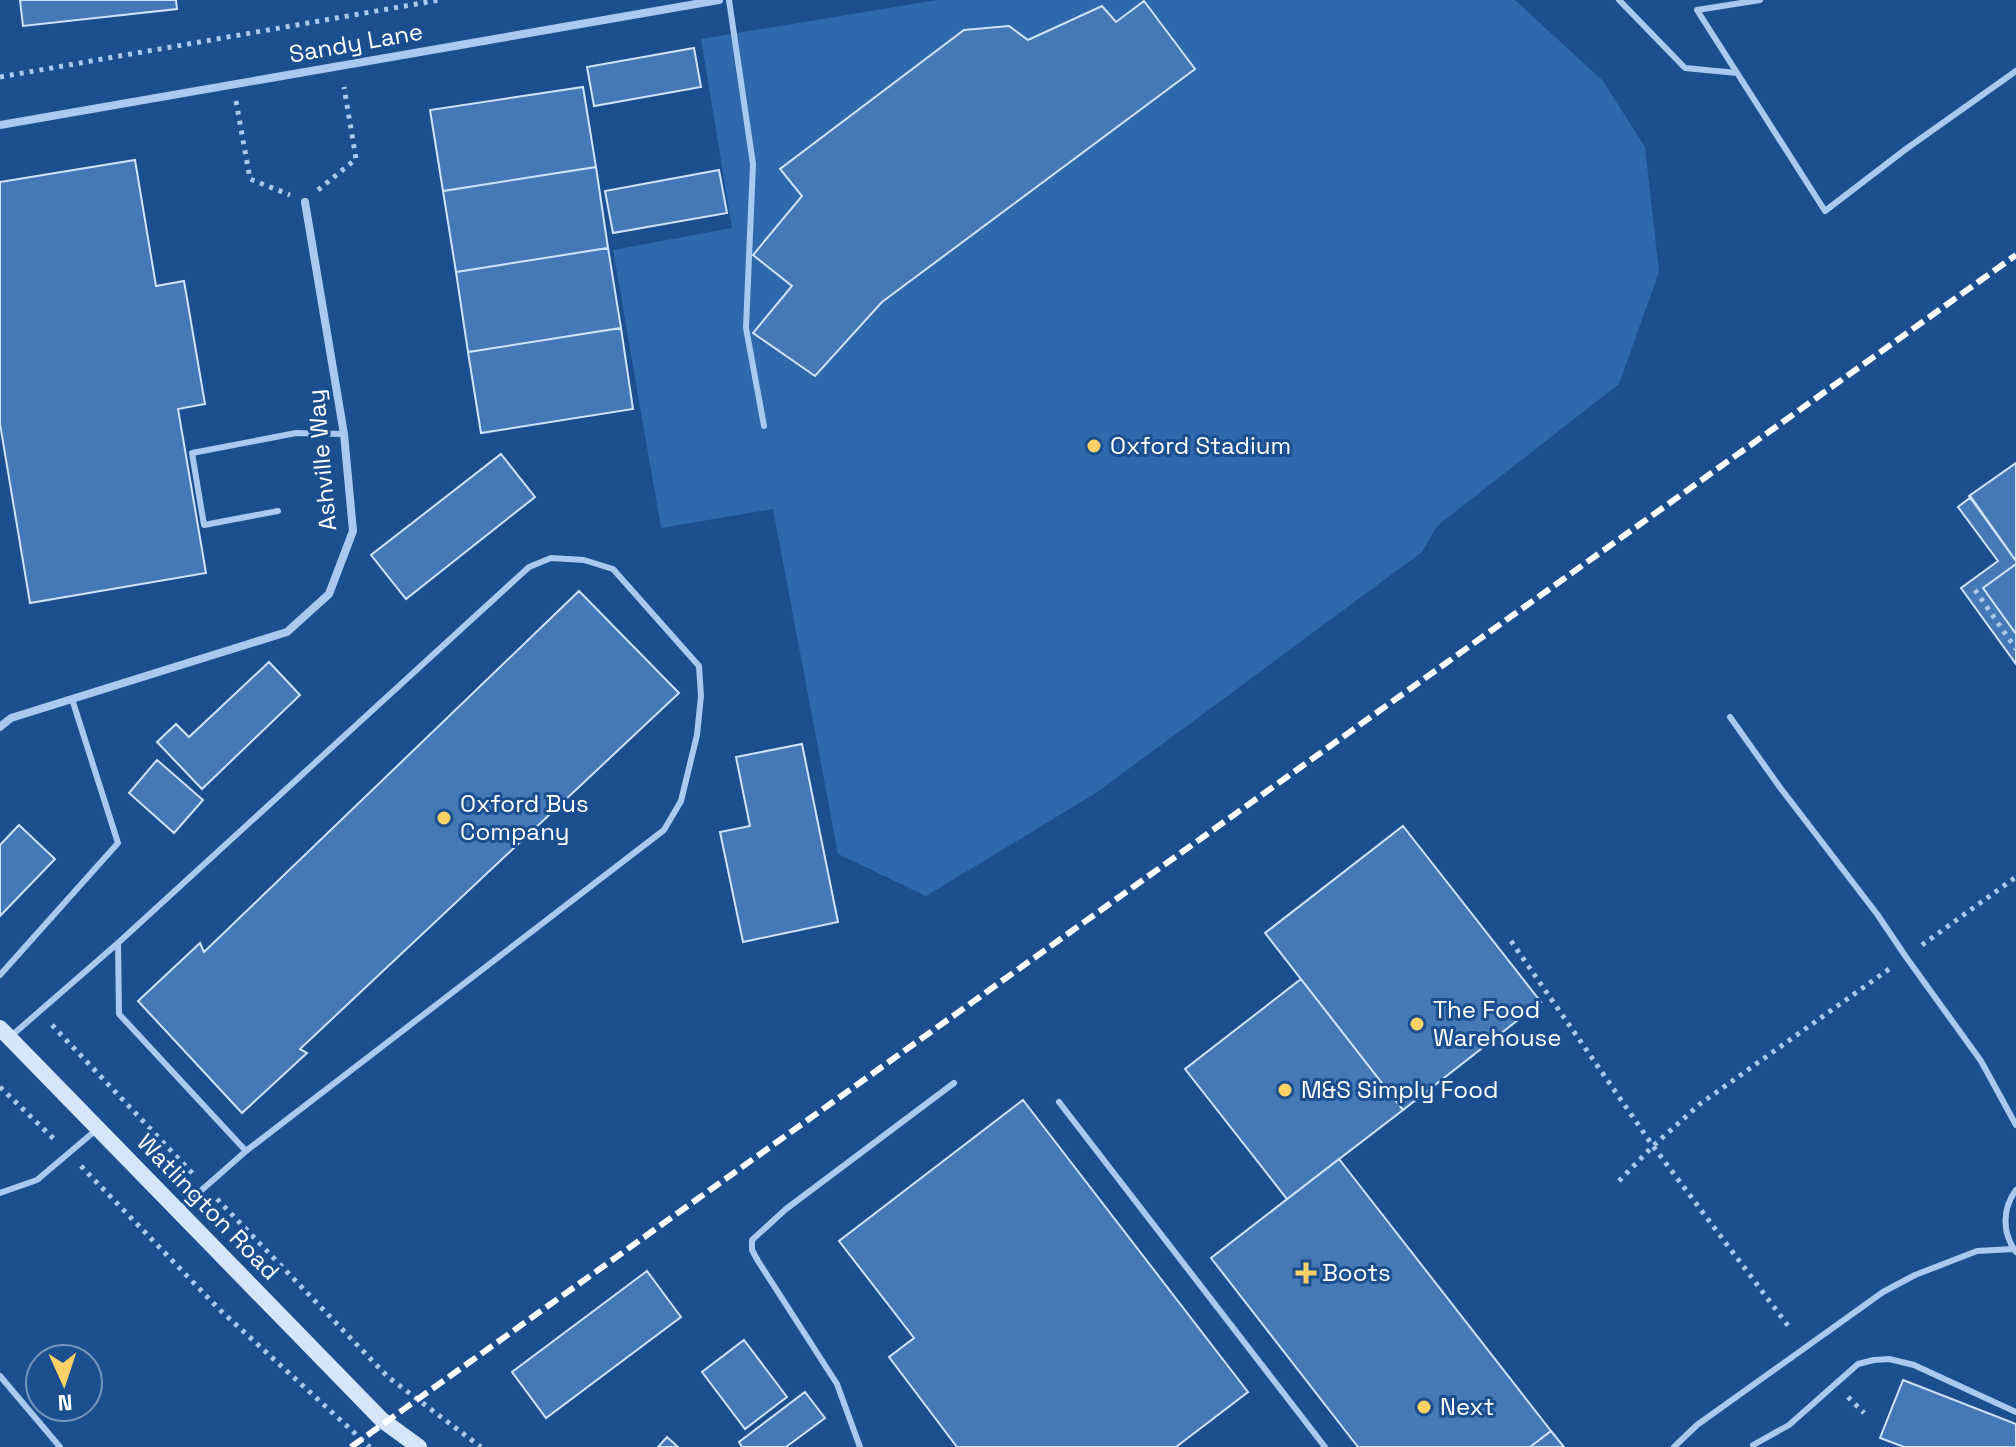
<svg xmlns="http://www.w3.org/2000/svg" width="2016" height="1447" font-family="'Space Grotesk',sans-serif">
<style>
.green{fill:#2e69ad}
.building{fill:#4478b7;stroke:#cfe3fa;stroke-width:2}
.lines{fill:none;stroke-linecap:round;stroke-linejoin:round}
.path{stroke:#a9c9ee;stroke-width:5;stroke-dasharray:4 6;stroke-linecap:butt}
.service{stroke:#a9c9ee;stroke-width:6}
.minor{stroke:#a9c9ee;stroke-width:8}
.secondary{stroke:#d6e6fa;stroke-width:16}
.rail{stroke:#fff;stroke-width:6;stroke-dasharray:14 6;stroke-linecap:butt}
.poi-dot{fill:#ffd166;stroke:#1b4f8f;stroke-width:3}
.labels{text-anchor:middle;stroke-width:6;stroke-linejoin:round;paint-order:stroke}
.street-label{font-size:24px;fill:#fff;stroke:#1b4f8f}
.poi-label{font-size:24px;fill:#fff;stroke:#1b4f8f;text-anchor:start}
</style>
<rect width="100%" height="100%" fill="#1b4f8f"/>
<path class="green" d="M937,0H1515L1603,81L1645,147L1659,272L1619,384L1437,526L1422,552L1096,793L926,896L838,854L773,509L661,528L613,250L732,228L701,39Z"/>
<path class="building" d="M20,0H176L177,9L23,26Z
M1144,1L1195,69L882,302L815,376L753,333L792,286L753,255L802,196L780,169L964,30L1009,26L1028,40L1102,6L1116,22Z
M694,48L701,87L594,106L587,67Z
M583,87L596,167L443,191L430,110Z
M135,160L156,286L184,281L205,404L178,409L206,573L30,603L0,424V182Z
M596,167L608,248L456,272L443,191Z
M719,170L727,213L613,233L605,191Z
M608,248L621,328L468,352L456,272Z
M621,328L633,409L481,433L468,352Z
M501,454L535,497L406,599L371,555Z
M2016,463V561L1969,496Z
M1971,497L2016,561V564L1983,588L2016,634V664L1961,588L1998,561L1958,507Z
M2016,564V634L1983,588Z
M579,591L679,693L300,1049L307,1053L242,1113L138,1001L200,943L204,952Z
M269,662L300,695L202,789L157,742L176,724L189,737Z
M802,744L838,922L743,942L720,832L750,826L736,757Z
M157,760L203,800L174,833L129,793Z
M19,825L55,859L0,916V845Z
M1403,826L1541,1002L1403,1110L1265,933Z
M1301,979L1403,1110L1287,1199L1185,1069Z
M1023,1100L1248,1392L1176,1447H957L889,1357L914,1338L839,1241Z
M1339,1159L1551,1431L1530,1447H1358L1211,1258Z
M647,1271L681,1317L546,1418L512,1372Z
M744,1340L787,1397L745,1429L702,1372Z
M1903,1380L2016,1424V1447H1904L1880,1438Z
M805,1392L825,1418L786,1447H742L739,1442Z
M1551,1431L1564,1447H1530Z
M667,1437L678,1447H658Z"/>
<g class="lines">
<path class="path" d="M0,77L439,0
M236,101L250,179L290,195
M318,190L356,159L344,87
M1975,590L2016,649
M1511,941L1653,1146L1789,1327
M1922,945L2016,877
M52,1025L194,1175
M0,1087L54,1139
M81,1166L220,1310L370,1447
M1619,1181L1653,1146L1700,1104L1892,967
M217,1199L388,1377L481,1447
M1848,1397L1864,1413"/>
<path class="service" d="M729,0L753,164L746,328L764,426
M1619,0L1685,68L1737,73
M1760,0L1697,10L1825,211L1906,149L2016,71
M278,511L204,525L192,453L296,433L344,434
M1730,717L1779,786L1877,914L1906,957L1981,1061L2016,1125
M118,943L119,1014L246,1151
M0,975L118,843L72,699
M10,1037L118,943L529,567L551,558L584,560L613,569L699,666L701,696L697,735L681,801L664,830L246,1151L179,1210
M1059,1102L1325,1447
M2016,1190C2002,1209 2002,1233 2016,1252
M0,1193L37,1180L96,1130
M0,1376L60,1447
M1753,1445L1789,1425L1858,1364L1874,1360L1889,1359L1914,1365L2016,1412
M860,1447L837,1384L758,1261L752,1250V1240L786,1209L954,1083
M1674,1447L1697,1425L1883,1292L1915,1275L1977,1251L2013,1249"/>
<path class="minor" d="M0,125L719,0
M0,727L11,718L287,632L329,594L353,531L344,434L305,202"/>
<path class="secondary" d="M0,1028L382,1420L419,1447"/>
<path class="rail" d="M351,1447L2016,255"/>
</g>
<g class="poi-dot">
<circle cx="1094" cy="446" r="8"/>
<circle cx="444" cy="818" r="8"/>
<circle cx="1417" cy="1024" r="8"/>
<circle cx="1285" cy="1090" r="8"/>
<path d="M1302 1261h8v8h8v8h-8v8h-8v-8h-8v-8h8z"/>
<circle cx="1424" cy="1407" r="8"/>
</g>
<g class="labels">
<g class="street-label">
<text transform="translate(356 43) rotate(-10)" y="8">Sandy Lane</text>
<text transform="translate(322 460) rotate(-95)" y="8">Ashville Way</text>
<text transform="translate(208 1207) rotate(46)" y="8">Watlington Road</text>
</g>
<g class="poi-label">
<text x="1110" y="454">Oxford Stadium</text>
<text x="460" y="812">Oxford Bus<tspan x="460" dy="28">Company</tspan></text>
<text x="1433" y="1018">The Food<tspan x="1433" dy="28">Warehouse</tspan></text>
<text x="1301" y="1098">M&amp;S Simply Food</text>
<text x="1322" y="1281">Boots</text>
<text x="1440" y="1415">Next</text>
</g>
</g>
<g transform="translate(64 1383) rotate(177)"><circle r="38" fill="#1b4f8f" stroke="#7695bc" stroke-width="2"/>
<path d="M0-6L14 30L0 20L-14 30Z" fill="#ffd166"/>
<text y="-12" font-size="22" font-weight="bold" text-anchor="middle" fill="#ffffff">N</text>
</g>
</svg>
